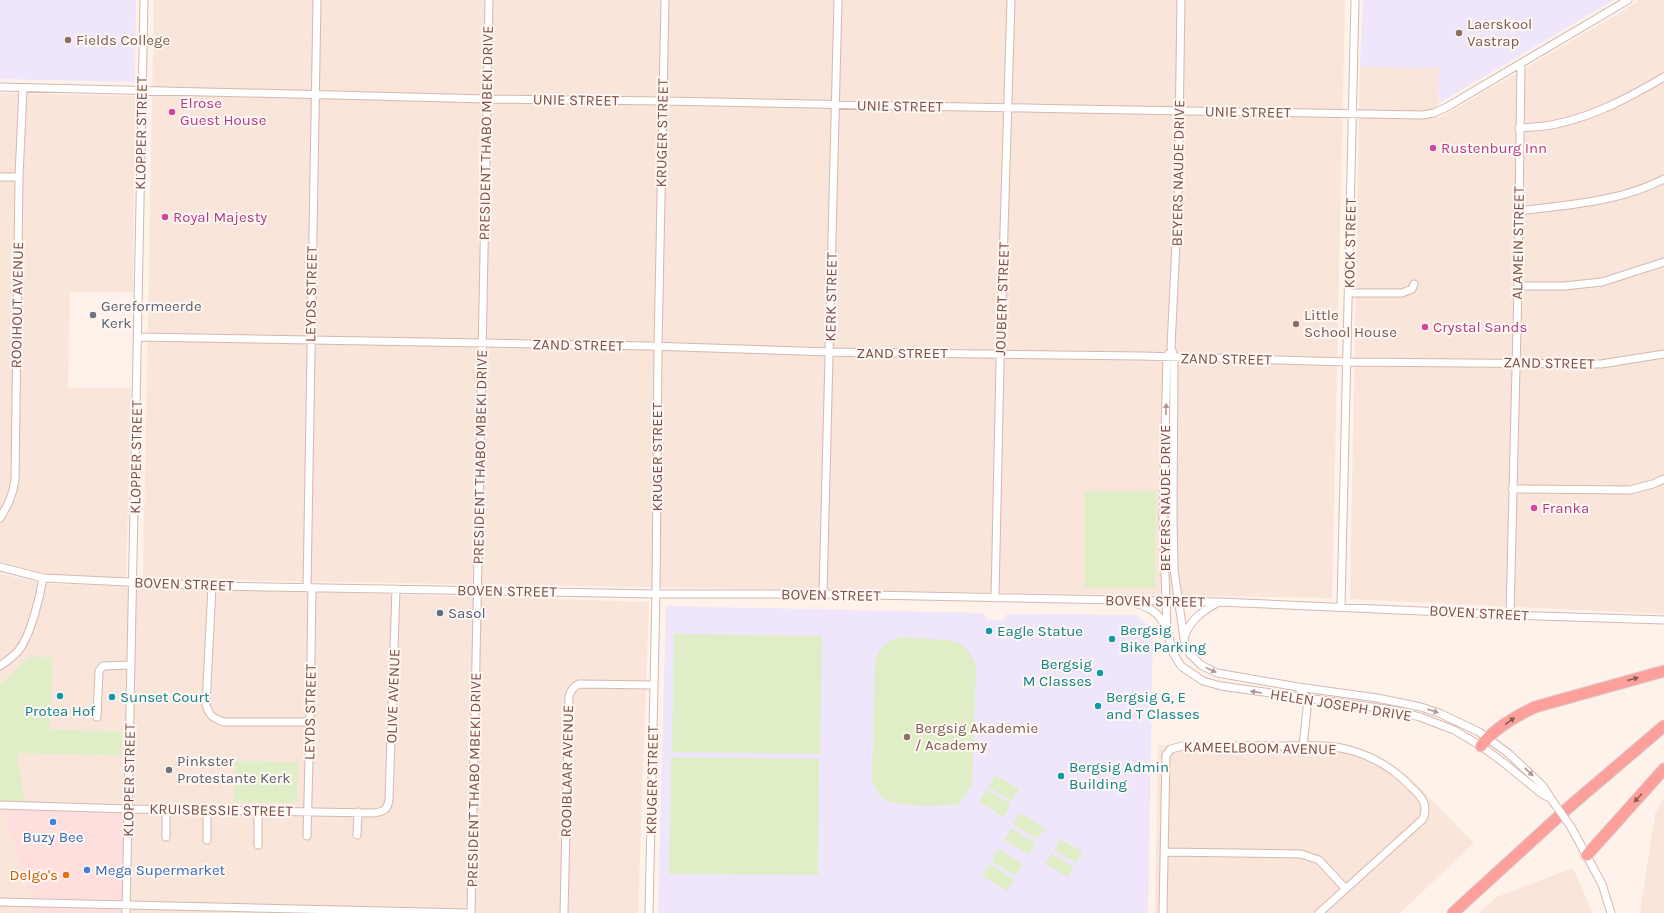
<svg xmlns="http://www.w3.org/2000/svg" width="1664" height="913" font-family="Karla,sans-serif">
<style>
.residential{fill:#f9e5da}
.commercial{fill:#ffdfdd}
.education{fill:#efe6fb}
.green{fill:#dfeec6}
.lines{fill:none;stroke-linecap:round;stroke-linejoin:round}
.minor-casing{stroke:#d5b8b0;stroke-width:9}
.highway-casing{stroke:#dacecc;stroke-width:13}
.minor{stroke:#fff;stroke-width:7}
.highway{stroke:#fda09c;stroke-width:11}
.minor-bridge-casing{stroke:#d5b8b0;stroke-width:9;stroke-linecap:butt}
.minor-bridge{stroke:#fff;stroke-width:7}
.oneway{fill:#b09692}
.oneway2{fill:#8f5c55}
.education-dot{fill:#8d6e63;stroke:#fff7f2;stroke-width:1.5}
.hotel-dot{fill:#d1479c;stroke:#fff7f2;stroke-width:1.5}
.worship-dot{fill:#6b7280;stroke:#fff7f2;stroke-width:1.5}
.service-dot{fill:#5c6f8a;stroke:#fff7f2;stroke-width:1.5}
.culture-dot{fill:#0f9aa8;stroke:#fff7f2;stroke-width:1.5}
.shop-dot{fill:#3f7fe0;stroke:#fff7f2;stroke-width:1.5}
.food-dot{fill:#e8710a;stroke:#fff7f2;stroke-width:1.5}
.labels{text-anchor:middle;stroke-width:4;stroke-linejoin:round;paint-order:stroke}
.education-label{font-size:15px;fill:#785e54;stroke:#fff7f2;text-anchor:start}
.street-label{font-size:15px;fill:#7c5049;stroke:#fff7f2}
.hotel-label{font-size:15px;fill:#b23c85;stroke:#fff7f2;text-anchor:start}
.worship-label{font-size:15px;fill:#5b616d;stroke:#fff7f2;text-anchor:start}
.service-label{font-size:15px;fill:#4e5e75;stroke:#fff7f2;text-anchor:start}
.culture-label{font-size:15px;fill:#0d838f;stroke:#fff7f2;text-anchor:start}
.shop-label{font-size:15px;fill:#366cbe;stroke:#fff7f2}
.food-label{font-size:15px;fill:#c56008;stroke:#fff7f2;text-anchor:end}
</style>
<rect width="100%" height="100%" fill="#fef2ea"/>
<path class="residential" d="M154,0H1345L1332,598L143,579Z
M1637,0H1664V614L1350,599L1360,67L1439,68L1438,119L1638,2Z
M0,93L135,96L133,292H70L68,388H131L126,578L50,575L0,564Z
M0,574L48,584L649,602L638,913H122L125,814L26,810L17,753L120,756L122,732L50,729L30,656L0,685Z
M1158,745H1349L1407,775L1474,843L1400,913H1155Z
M0,797L35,911L36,913H0Z
M1664,797V913H1640L1655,814Z
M1573,868L1593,913H1479L1497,897Z"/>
<path class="commercial" d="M3,809L125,814L122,913H36Z"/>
<path class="education" d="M0,0H136L135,82L0,79Z
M1363,0H1614L1439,103V68L1360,67Z
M666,606L983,613L988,620H1003L1007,614L1137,615L1153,630L1148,913H658Z"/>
<path class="green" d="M1085,491H1156L1155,588H1085Z
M674,634L822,636L820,754L672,752Z
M901,637C911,638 922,638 932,639C956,640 967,642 976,666L972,786L958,805C941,805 900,808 886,800C878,796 875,788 872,780L875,663C880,646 884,642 901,637Z
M30,656L52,658L50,729L122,732L121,756L17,753L26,810L3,809L0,797V685Z
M671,757L819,759L818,875L669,874Z
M235,761L298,762L297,803L234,802Z
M995,775L1019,789L1012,801L988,787Z
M986,789L1011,804L1003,817L979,802Z
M1020,813L1045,828L1038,839L1013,824Z
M1011,828L1036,843L1029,855L1004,840Z
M1060,839L1083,852L1076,863L1054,850Z
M998,849L1023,864L1016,876L991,861Z
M1052,854L1074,867L1068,877L1045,864Z
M990,864L1014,879L1007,891L982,876Z"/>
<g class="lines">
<g class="minor-casing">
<path id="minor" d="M1181,0L1178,201L1171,347L1174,358L1173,516L1174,570L1185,645L1190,654L1201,665L1217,673L1298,687L1377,698L1421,707L1439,713L1479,732L1508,753L1542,785L1554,803
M0,87C162,90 324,95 486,99C545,100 605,100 664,101C917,106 1169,111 1422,115L1434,113L1447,107L1628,0
M1519,128C1531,127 1544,127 1556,124C1595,116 1630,97 1664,77
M0,177H19
M1518,211C1566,205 1620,202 1664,179
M1518,286H1564L1602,282L1664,262
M1349,293H1402L1412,289L1414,284
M138,337L649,346L829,352L1142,356L1348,362L1601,364L1664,354
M1168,354L1167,357L1163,517L1167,630L1173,653L1181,666L1203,681L1221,686L1392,710L1420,717L1454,730L1481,746L1504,763L1542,794L1550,798
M1512,489L1630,490L1653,484L1664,479
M0,518C8,505 13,495 15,480L19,177L23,88
M0,567L43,578L212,586L656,594H823L1219,602L1510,615L1664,620
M212,586L206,704C208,714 213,719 224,722H310
M307,588L317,0
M823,594L838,0
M995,598L1000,363L1011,0
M1134,603C1149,607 1159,612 1165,627
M1341,607L1355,0
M1510,615L1518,286L1521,64
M1184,638C1190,620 1201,612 1217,603
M0,666C7,661 14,656 19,650C31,635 40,596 43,578
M1298,687L1308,699L1303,746
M97,717L99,671L103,666L131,665
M0,805L128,809L373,813C383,812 388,810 389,799L396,589
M166,809V837
M1571,827L1602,884L1611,913
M357,835L358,812
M307,836L310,722L312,588
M207,840V810
M258,845V811
M1164,852L1301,854L1319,860L1345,888
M0,902L469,913
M126,913L144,0
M471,913L489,0
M564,913L569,696C571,690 574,686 579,684L654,685
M649,913L656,594L658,347L665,0
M1163,913L1166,755L1171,749L1182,746C1217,746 1251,746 1286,746C1307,746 1333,744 1353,751C1374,757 1395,770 1410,786C1421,796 1429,804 1423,819L1319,913"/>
</g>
<g class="highway-casing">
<path id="highway" d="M1481,746C1493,729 1516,716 1535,707L1664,671
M1587,855L1664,769
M1453,913L1569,807L1664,726"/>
</g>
<use href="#minor" class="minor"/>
<use href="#highway" class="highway"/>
<g class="minor-bridge-casing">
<path id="minor-bridge" d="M1554,803L1571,827"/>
</g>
<use href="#minor-bridge" class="minor-bridge"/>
</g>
<defs><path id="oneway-solid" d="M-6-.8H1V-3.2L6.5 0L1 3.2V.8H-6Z"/></defs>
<g class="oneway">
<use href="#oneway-solid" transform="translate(1166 409) rotate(-88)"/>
<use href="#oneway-solid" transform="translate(1211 670) rotate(26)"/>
<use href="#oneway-solid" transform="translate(1256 692) rotate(-171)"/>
<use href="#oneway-solid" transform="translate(1433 711) rotate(18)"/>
<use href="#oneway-solid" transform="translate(1529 772) rotate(43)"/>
</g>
<g class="oneway2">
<use href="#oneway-solid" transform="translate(1633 679) rotate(-15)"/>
<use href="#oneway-solid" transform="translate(1510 721) rotate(-36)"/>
<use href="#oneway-solid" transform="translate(1638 798) rotate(132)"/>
</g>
<g class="education-dot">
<circle cx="1459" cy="33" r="4"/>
<circle cx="68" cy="40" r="4"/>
<circle cx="1296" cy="324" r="4"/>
<circle cx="907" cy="737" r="4"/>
</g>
<g class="hotel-dot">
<circle cx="172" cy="112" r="4"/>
<circle cx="1433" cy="148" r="4"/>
<circle cx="165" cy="217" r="4"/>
<circle cx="1425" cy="327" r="4"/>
<circle cx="1534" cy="508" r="4"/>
</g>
<g class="worship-dot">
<circle cx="93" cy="315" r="4"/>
<circle cx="169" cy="770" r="4"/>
</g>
<circle class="service-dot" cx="440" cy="613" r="4"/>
<g class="culture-dot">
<circle cx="989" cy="631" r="4"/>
<circle cx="1112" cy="639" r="4"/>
<circle cx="1100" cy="673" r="4"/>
<circle cx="60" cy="696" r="4"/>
<circle cx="112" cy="697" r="4"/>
<circle cx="1098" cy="706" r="4"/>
<circle cx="1061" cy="776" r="4"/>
</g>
<g class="shop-dot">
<circle cx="53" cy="822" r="4"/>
<circle cx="87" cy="870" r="4"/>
</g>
<circle class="food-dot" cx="66" cy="875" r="4"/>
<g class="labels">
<g class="education-label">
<text x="1467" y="29">Laerskool<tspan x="1467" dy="17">Vastrap</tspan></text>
<text x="76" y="45">Fields College</text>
<text x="1304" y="320">Little<tspan x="1304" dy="17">School House</tspan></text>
<text x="915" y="733">Bergsig Akademie<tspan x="915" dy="17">/ Academy</tspan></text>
</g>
<g class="street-label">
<text transform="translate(576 100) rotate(1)" y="5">UNIE STREET</text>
<text transform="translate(900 106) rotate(1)" y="5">UNIE STREET</text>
<text transform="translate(1248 112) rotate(1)" y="5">UNIE STREET</text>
<text transform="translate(141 133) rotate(-89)" y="5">KLOPPER STREET</text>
<text transform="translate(486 133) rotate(-89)" y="5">PRESIDENT THABO MBEKI DRIVE</text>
<text transform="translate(662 133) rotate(-89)" y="5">KRUGER STREET</text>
<text transform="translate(1178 173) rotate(-89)" y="5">BEYERS NAUDE DRIVE</text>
<text transform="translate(1350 243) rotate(-89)" y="5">KOCK STREET</text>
<text transform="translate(1518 243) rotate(-89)" y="5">ALAMEIN STREET</text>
<text transform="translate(311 294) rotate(-89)" y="5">LEYDS STREET</text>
<text transform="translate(831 297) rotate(-89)" y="5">KERK STREET</text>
<text transform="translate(1002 299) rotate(-88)" y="5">JOUBERT STREET</text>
<text transform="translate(17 305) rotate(-89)" y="5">ROOIHOUT AVENUE</text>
<text transform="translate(578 345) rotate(1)" y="5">ZAND STREET</text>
<text x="902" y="358">ZAND STREET</text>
<text transform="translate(1226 359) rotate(1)" y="5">ZAND STREET</text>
<text transform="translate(1549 363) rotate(1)" y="5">ZAND STREET</text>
<text transform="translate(136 457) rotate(-89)" y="5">KLOPPER STREET</text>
<text transform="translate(480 457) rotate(-89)" y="5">PRESIDENT THABO MBEKI DRIVE</text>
<text transform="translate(657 457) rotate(-90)" y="5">KRUGER STREET</text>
<text transform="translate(1165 498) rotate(-90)" y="5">BEYERS NAUDE DRIVE</text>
<text transform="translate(184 584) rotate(2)" y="5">BOVEN STREET</text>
<text transform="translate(507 591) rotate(1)" y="5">BOVEN STREET</text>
<text transform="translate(831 595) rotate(1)" y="5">BOVEN STREET</text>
<text transform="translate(1155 601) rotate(1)" y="5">BOVEN STREET</text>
<text transform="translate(1479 613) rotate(3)" y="5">BOVEN STREET</text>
<text transform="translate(393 696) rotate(-88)" y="5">OLIVE AVENUE</text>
<text transform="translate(1341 705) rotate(9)" y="5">HELEN JOSEPH DRIVE</text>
<text transform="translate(310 712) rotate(-89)" y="5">LEYDS STREET</text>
<text transform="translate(1260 748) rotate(1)" y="5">KAMEELBOOM AVENUE</text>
<text transform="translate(567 771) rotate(-89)" y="5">ROOIBLAAR AVENUE</text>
<text transform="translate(129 780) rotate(-89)" y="5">KLOPPER STREET</text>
<text transform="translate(474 780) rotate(-89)" y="5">PRESIDENT THABO MBEKI DRIVE</text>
<text transform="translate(652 780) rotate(-89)" y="5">KRUGER STREET</text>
<text transform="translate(221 810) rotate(1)" y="5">KRUISBESSIE STREET</text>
</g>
<g class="hotel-label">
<text x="180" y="108">Elrose<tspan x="180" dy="17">Guest House</tspan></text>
<text x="1441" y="153">Rustenburg Inn</text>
<text x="173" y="222">Royal Majesty</text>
<text x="1433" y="332">Crystal Sands</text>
<text x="1542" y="513">Franka</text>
</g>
<g class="worship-label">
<text x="101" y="311">Gereformeerde<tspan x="101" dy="17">Kerk</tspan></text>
<text x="177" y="766">Pinkster<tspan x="177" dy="17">Protestante Kerk</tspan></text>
</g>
<g class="service-label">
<text x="448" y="618">Sasol</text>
</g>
<g class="culture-label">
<text x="1120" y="635">Bergsig<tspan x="1120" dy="17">Bike Parking</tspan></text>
<text x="997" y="636">Eagle Statue</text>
<text x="1092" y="669" text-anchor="end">Bergsig<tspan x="1092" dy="17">M Classes</tspan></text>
<text x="120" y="702">Sunset Court</text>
<text x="1106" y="702">Bergsig G, E<tspan x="1106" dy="17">and T Classes</tspan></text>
<text x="60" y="716" text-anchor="middle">Protea Hof</text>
<text x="1069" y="772">Bergsig Admin<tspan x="1069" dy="17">Building</tspan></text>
</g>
<g class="shop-label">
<text x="53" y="842">Buzy Bee</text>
<text x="95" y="875" text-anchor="start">Mega Supermarket</text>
</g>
<g class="food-label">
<text x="58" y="880">Delgo's</text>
</g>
</g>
</svg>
